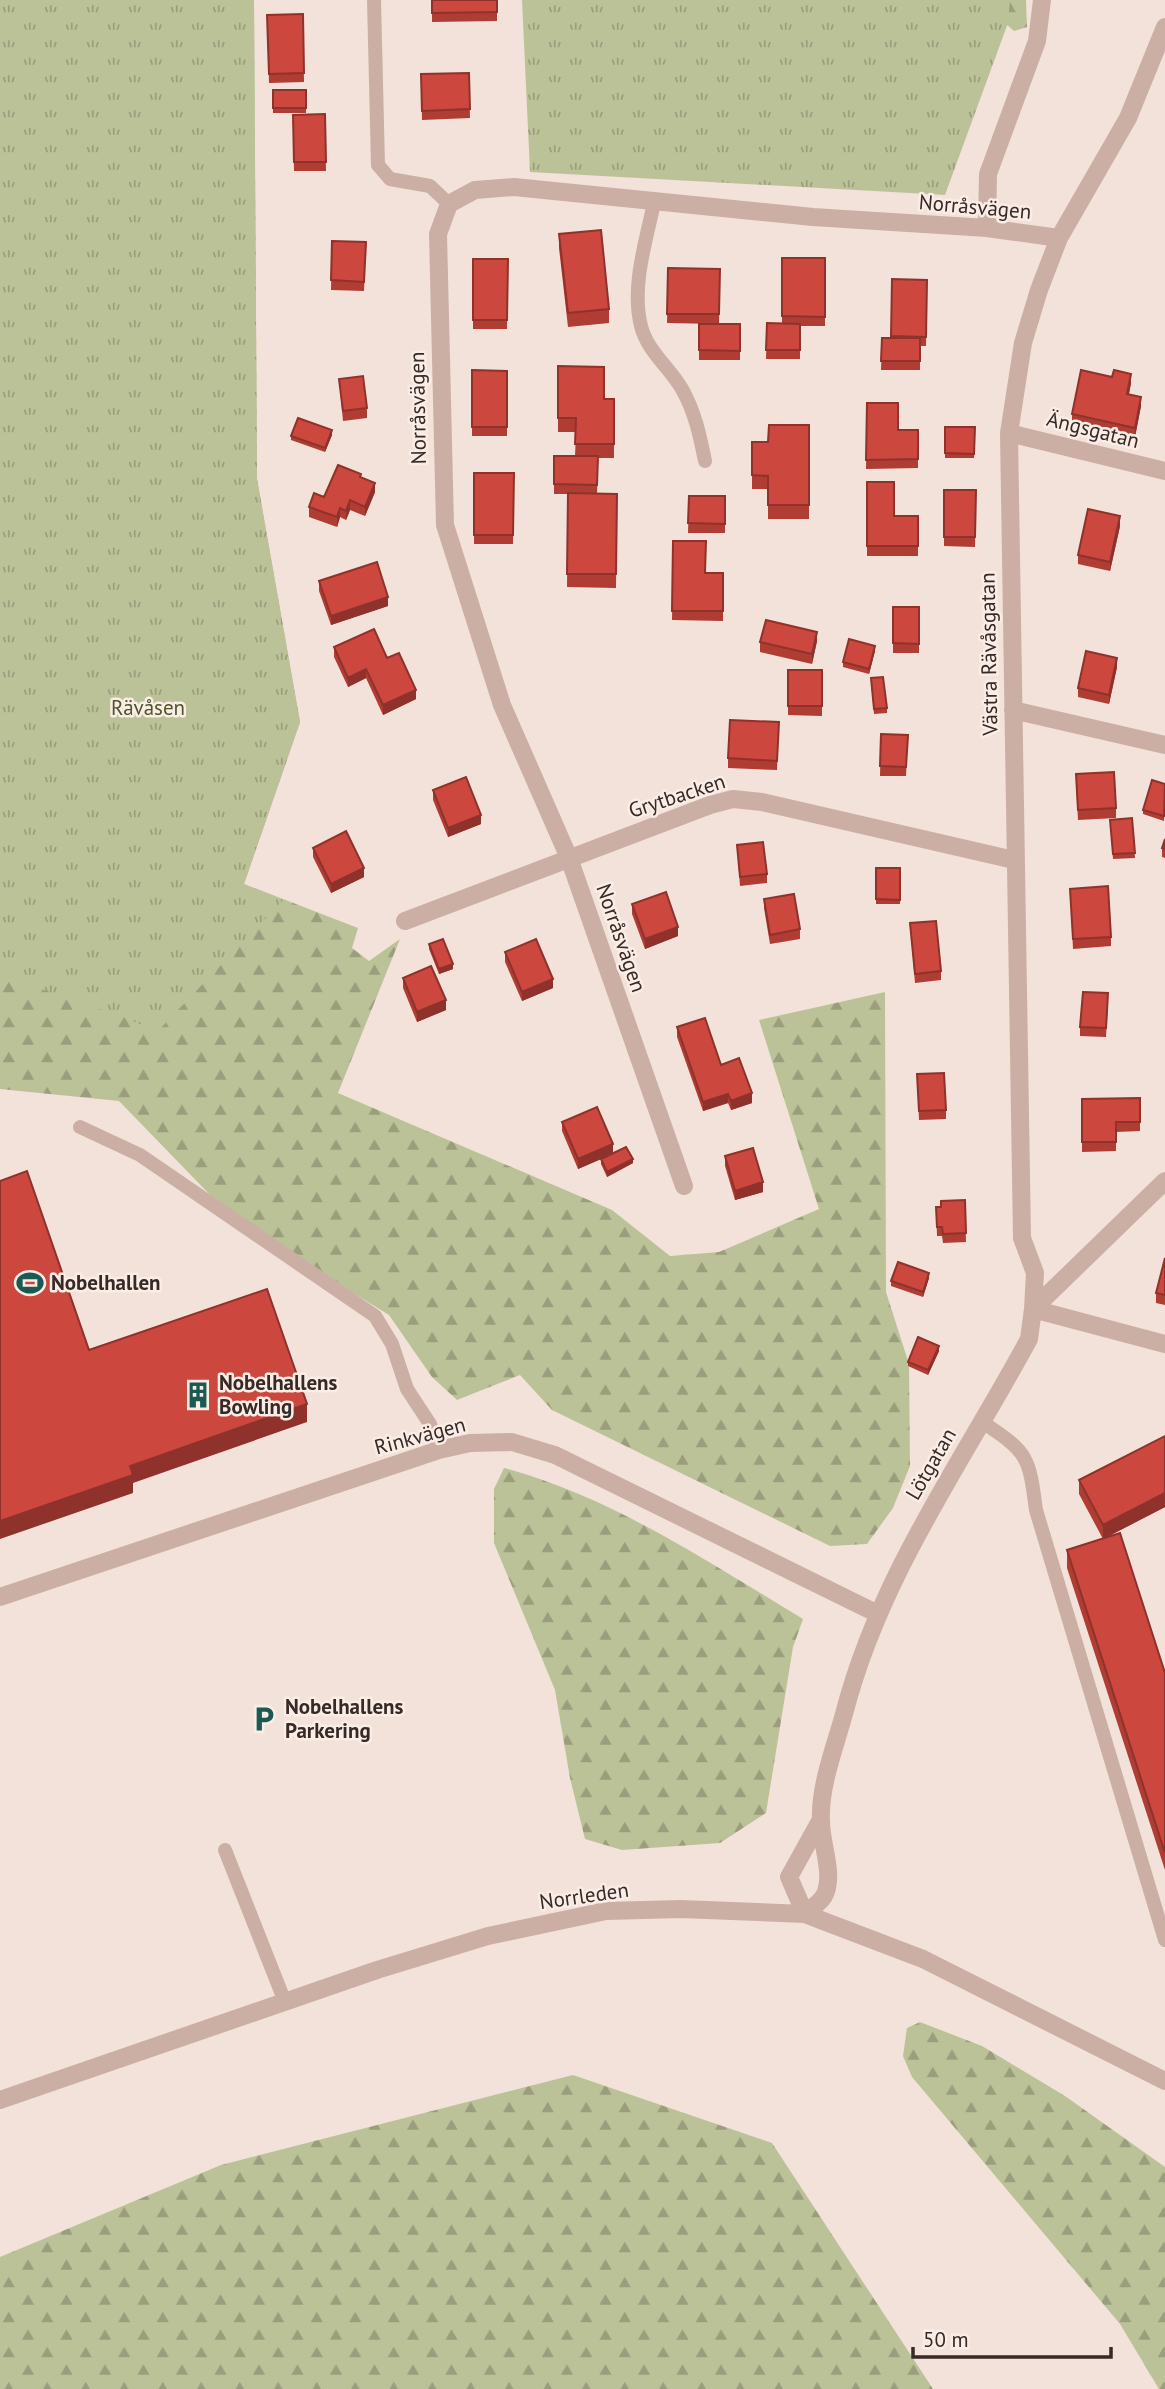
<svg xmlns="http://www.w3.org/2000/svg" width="1165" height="2389" font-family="'PT Sans',sans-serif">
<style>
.forest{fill:url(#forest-firs)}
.park{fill:url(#park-tufts)}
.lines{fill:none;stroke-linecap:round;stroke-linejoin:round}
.service{stroke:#cbafa4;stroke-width:14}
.minor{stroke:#cbafa4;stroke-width:18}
.tertiary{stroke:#cbafa4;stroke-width:18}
.wall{fill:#af3d34}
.shaded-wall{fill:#8f322b}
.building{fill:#cc473d;stroke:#8f322b;stroke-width:2}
.labels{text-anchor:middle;stroke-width:5;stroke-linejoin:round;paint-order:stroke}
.street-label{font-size:21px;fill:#362926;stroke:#faede6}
.park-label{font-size:21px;fill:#4d5629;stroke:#faede6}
.poi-label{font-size:21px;font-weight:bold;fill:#362926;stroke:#faede6;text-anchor:start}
</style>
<defs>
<pattern id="forest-firs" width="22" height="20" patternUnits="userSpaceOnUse" patternTransform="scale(1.75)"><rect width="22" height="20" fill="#bcc298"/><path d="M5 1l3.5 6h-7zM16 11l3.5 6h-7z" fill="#9a9e7c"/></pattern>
<pattern id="park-tufts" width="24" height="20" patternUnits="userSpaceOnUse" patternTransform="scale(1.75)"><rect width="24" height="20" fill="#bcc298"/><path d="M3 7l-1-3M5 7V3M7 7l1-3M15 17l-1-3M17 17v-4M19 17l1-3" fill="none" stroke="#9a9e7c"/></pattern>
</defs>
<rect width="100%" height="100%" fill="#f3e2d9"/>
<path class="forest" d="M0,0H254L257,479L300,722L244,884L358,928L352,948L369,961L400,939L338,1093L612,1210L670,1256L719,1252L819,1209L759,1020L885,992L886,1292L909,1364L910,1466L893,1508L867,1544L830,1546L552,1410L520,1375L457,1400L432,1377L389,1315L269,1241L215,1200L119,1101L0,1089Z
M978,0H1026L1027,27L1014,31Z
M504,1468C612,1497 708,1562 803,1619L793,1647L766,1813L720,1843L622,1850L585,1839L570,1778L555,1690L494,1543V1489Z
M920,2022L982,2046L1065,2096L1165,2167V2389H1159L1120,2324L912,2077L903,2056L907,2028Z
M573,2075L772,2143L933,2389H0V2257L221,2165Z"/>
<path class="park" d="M0,0H254L257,479L300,722L244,884L283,900L157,1032L126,1018L0,975Z
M522,0H1010L1008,23L945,195L530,172Z"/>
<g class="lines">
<path class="service" d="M374,0L378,165L390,179L430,186L449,204
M654,203C646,241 631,287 641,326C647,351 670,368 682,389C695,412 700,436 705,461
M80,1127L140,1155L375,1316L392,1344L407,1389L430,1424L439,1450
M982,1422C1028,1452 1029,1456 1036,1510L1165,1940
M225,1850L285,2002"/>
<path class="minor" d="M1165,27L1128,118L1059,238L1039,290L1023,343L1009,433L1022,1238L1035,1273L1033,1309L1165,1344
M987,228L988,174L1037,41L1042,0
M1009,433L1165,471
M1013,710L1165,745
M405,921L710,805L733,799L762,802L1014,860
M684,1186L569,858L502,705L445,525L438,234L449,204L475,190L514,187L813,217L987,228L1059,238
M0,1597L439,1450L470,1443L512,1442L555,1455L876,1613
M820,1821L789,1877L805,1914C810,1909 820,1903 824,1896C835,1876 821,1844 821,1822C819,1787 835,1747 844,1714C880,1575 962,1463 1029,1339L1033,1309L1165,1181"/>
<path class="tertiary" d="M0,2100L377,1970L488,1936L606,1911L681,1909L805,1914L923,1959L1165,2081"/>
</g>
<path class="wall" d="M432,0H497V21L432,22Z
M303,14L304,82L269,83L267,15Z
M469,73L470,118L422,120L421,74Z
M273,90H306V113H273Z
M325,114L326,171H294L293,115Z
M559,234L609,309V323L568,327L559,248Z
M332,241L366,242L364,291L331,290Z
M782,258H825V326H800V359H766L767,323H782Z
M473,259H508L507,329H473Z
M668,268L720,269L719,324L667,323Z
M892,279L927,280L926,346H920V370H881L882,338H891Z
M699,324H740V360H699Z
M472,370L507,371V436H472Z
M339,379L367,408V418L343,421Z
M1131,383L1129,394L1141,406L1135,437L1072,423V414Z
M604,399H614V458H598L597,494H617L616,588L567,587L568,494H554V456H575L576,432H558V418Z
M867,403L898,430H918V468L866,469Z
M809,425V519H768V489H752V475L768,442Z
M945,427H975L974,458H945Z
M332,435L325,452L291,440V436Z
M474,473H514L513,544H474Z
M361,477L375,492L365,516L350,510L346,520L340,517L337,527L309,517V507L324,497Z
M867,482L894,516H918V556H867Z
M944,490H976L975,547L944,546Z
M689,496H725V533H688Z
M1120,526L1110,571L1078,564V555Z
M673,541L705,573H723V621L672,620Z
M319,581L388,606L331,625L319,591Z
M893,607H919V653H893Z
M817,641L812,664L760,652V642Z
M334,647L387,658L416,699L383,715L366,678L348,687L334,657Z
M875,651L869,674L843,667V662Z
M1117,667L1109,704L1078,697V688Z
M788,670H822V716L788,715Z
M871,683L887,708V713L874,714Z
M779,722L777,770L728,768V758Z
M881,734L908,735L906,776H880Z
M1076,783L1116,808V818L1078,820Z
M1165,784L1164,821L1143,814V810Z
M433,790L481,824L448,837L433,800Z
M1132,818L1135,858L1113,859L1110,820Z
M1165,839V858L1162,857V848Z
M737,845L767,874V883L740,886Z
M313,848L364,877L331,893L313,857Z
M876,868H900V904H876Z
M1070,889L1111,937V946L1073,949Z
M764,899L800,929V939L770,944L764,908Z
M632,904L678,936L645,949L632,914Z
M910,923L941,971V980L915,983Z
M429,944L453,969L439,974L429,949Z
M505,952L553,988L522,1001L505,962Z
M403,978L446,1010L417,1022L403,988Z
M1108,1003L1106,1037L1080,1036V1027Z
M677,1027L721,1065L752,1103L731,1110L728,1103L703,1111L677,1037Z
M917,1074L946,1110V1119L919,1120Z
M1140,1098V1131L1116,1132V1151L1082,1152V1099Z
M562,1122L613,1153L633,1163L607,1177L601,1164V1159L605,1157L578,1169L562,1131Z
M725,1156L763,1192L735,1200L725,1166Z
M965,1200L966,1242L943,1243L942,1236H937L936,1207H941Z
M1165,1258V1305L1156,1303V1293Z
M929,1278L923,1297L891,1286V1281Z
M939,1351L928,1375L908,1366V1362Z
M1165,1436V1507L1107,1537L1165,1673V1870L1067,1568V1550L1103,1539L1079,1494V1480Z"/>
<path class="shaded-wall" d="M1131,374V383L1127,403V394Z
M1141,397V406L1135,437V428Z
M332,430V435L325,452V448Z
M375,483V492L365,516V507Z
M350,500V510L346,520V511Z
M340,508V517L337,527V517Z
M1120,516V526L1110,571V562Z
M388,597V606L331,625V616Z
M817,632V641L812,664V654Z
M875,646V651L869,674V669Z
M1117,658V667L1109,704V695Z
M366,669V678L348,687V678Z
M416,690V699L383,715V705Z
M481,815V824L448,837V828Z
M364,868V877L331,893V884Z
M678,927V936L645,949V939Z
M453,964V969L439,974V969Z
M553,979V988L522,1001V992Z
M446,1000V1010L417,1022V1012Z
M752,1093V1103L731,1110V1101Z
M728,1094V1103L703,1111V1102Z
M613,1144V1154L578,1169V1159Z
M633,1159V1163L607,1177V1172Z
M763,1182V1192L735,1200V1191Z
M929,1273V1278L923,1297V1292Z
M939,1346V1351L928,1375V1370Z
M307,1404V1422L133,1483V1493L0,1539V1521L130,1466Z
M1165,1493V1507L1103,1539V1525Z"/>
<path class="building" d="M432,0H497V12L432,13Z
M303,14L304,73L269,74L267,15Z
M469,73L470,109L422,111L421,74Z
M273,90H306V108H273Z
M325,114L326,162H294L293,115Z
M601,230L609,309L568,313L559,234Z
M332,241L366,242L364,282L331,280Z
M782,258H825V317L782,316Z
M473,259H508L507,320H473Z
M668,268L720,269L719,314H667Z
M892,279L927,280L926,337L891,336Z
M767,323L800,324V350H766Z
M699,324H740V351L699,350Z
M882,338H920V361H881Z
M558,366L604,367V399H614V444H575L576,418H558Z
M472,370L507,371V427H472Z
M1081,370L1112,377L1114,370L1131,374L1127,394L1141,397L1135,428L1072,414Z
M363,376L367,408L343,411L339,379Z
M867,403H898V430H918V459L866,460Z
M298,418L332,430L325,448L291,436Z
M769,425H809V505H768V476L752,475V442H768Z
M945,427H975L974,454L945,453Z
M554,456H598L597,485L554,484Z
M338,465L361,474L360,477L375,483L365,507L350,500L346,511L340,508L337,517L309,507L314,493L324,497Z
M474,473H514L513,535H474Z
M867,482H894V516H918V546H867Z
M944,490H976L975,537H944Z
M568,493L617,494L616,574H567Z
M689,496H725V524L688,523Z
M1088,509L1120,516L1110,562L1078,555Z
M673,541H706L705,573H723V611H672Z
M377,562L388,597L331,616L319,581Z
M893,607H919V644L893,643Z
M766,620L817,632L812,654L760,642Z
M374,629L387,658L399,653L416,690L383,705L366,669L348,678L334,647Z
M849,639L875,646L869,669L843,662Z
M1086,651L1117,658L1109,695L1078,688Z
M788,670H822V706H788Z
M883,677L887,708L874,709L871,678Z
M730,720L779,722L777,761L728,758Z
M881,734L908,735L906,767L880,766Z
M1114,772L1116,808L1078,810L1076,774Z
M466,777L481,815L448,828L433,790Z
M1152,780L1165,784L1164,816L1143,810Z
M1132,818L1135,853L1113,854L1110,820Z
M346,831L364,868L331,884L313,848Z
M1165,839V849L1162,848Z
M763,842L767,874L740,877L737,845Z
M876,868H900V900L876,899Z
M1108,886L1111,937L1073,939L1070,889Z
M666,892L678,927L645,939L632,904Z
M794,894L800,929L770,935L764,899Z
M936,921L941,971L915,974L910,923Z
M443,939L453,964L439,969L429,944Z
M536,939L553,979L522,992L505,952Z
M431,966L446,1000L417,1012L403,978Z
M1083,992L1108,993L1106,1028L1080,1027Z
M705,1018L721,1065L739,1058L752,1093L731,1101L728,1094L703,1102L677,1027Z
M944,1073L946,1110L919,1111L917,1074Z
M1140,1098V1122H1116V1142H1082V1099Z
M597,1107L613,1144L578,1159L562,1122Z
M626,1147L633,1159L607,1172L601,1159Z
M753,1148L763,1182L735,1191L725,1156Z
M27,1171L89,1350L267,1289L307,1404L130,1466L133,1475L0,1521V1181Z
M965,1200L966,1233L943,1234L942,1227H937L936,1207H941V1201Z
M1165,1258V1295L1156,1293Z
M898,1262L929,1273L923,1292L891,1281Z
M918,1337L939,1346L928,1370L908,1362Z
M1165,1436V1493L1103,1525L1079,1480Z
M1120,1533L1165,1673V1853L1067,1550Z"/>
<defs>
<g id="stadium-bare" transform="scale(2.1)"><path d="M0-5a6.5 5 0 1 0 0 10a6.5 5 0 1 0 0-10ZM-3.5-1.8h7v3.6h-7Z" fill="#1a5a53" stroke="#faede6" stroke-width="2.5" paint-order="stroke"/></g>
<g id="building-bare" transform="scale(2.1)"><path d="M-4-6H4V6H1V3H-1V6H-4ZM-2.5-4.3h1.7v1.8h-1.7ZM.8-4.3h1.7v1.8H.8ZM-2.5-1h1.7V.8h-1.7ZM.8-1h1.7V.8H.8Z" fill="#1a5a53" stroke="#faede6" stroke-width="2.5" paint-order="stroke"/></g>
<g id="parking-bare" transform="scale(2.1)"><path d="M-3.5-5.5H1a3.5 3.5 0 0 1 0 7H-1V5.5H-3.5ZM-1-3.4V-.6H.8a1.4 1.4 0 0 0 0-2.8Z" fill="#1a5a53" stroke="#faede6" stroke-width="2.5" paint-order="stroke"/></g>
</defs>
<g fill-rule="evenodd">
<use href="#stadium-bare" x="30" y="1283"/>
<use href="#building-bare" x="198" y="1395"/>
<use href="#parking-bare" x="264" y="1719"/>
</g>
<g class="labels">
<g class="street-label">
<text transform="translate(975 207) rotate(5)" y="7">Norråsvägen</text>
<text transform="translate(418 408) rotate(-91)" y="7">Norråsvägen</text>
<text transform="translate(1093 430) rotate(14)" y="7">Ängsgatan</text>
<text transform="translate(989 654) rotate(-91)" y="7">Västra Rävåsgatan</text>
<text transform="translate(677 796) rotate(-18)" y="7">Grytbacken</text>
<text transform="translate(621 938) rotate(71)" y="7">Norråsvägen</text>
<text transform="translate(420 1436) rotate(-15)" y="7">Rinkvägen</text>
<text transform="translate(931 1464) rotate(-60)" y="7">Lötgatan</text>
<text transform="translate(584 1896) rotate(-8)" y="7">Norrleden</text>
</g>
<g class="park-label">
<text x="148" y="715">Rävåsen</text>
</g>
<g class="poi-label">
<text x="51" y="1290">Nobelhallen</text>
<text x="219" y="1390">Nobelhallens<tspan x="219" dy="24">Bowling</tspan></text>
<text x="285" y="1714">Nobelhallens<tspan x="285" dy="24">Parkering</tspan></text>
</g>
</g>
<path d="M913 2347v10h198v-10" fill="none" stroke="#362926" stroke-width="3.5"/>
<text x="923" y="2347" font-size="21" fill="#362926" stroke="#faede6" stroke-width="5" paint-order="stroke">50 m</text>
</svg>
